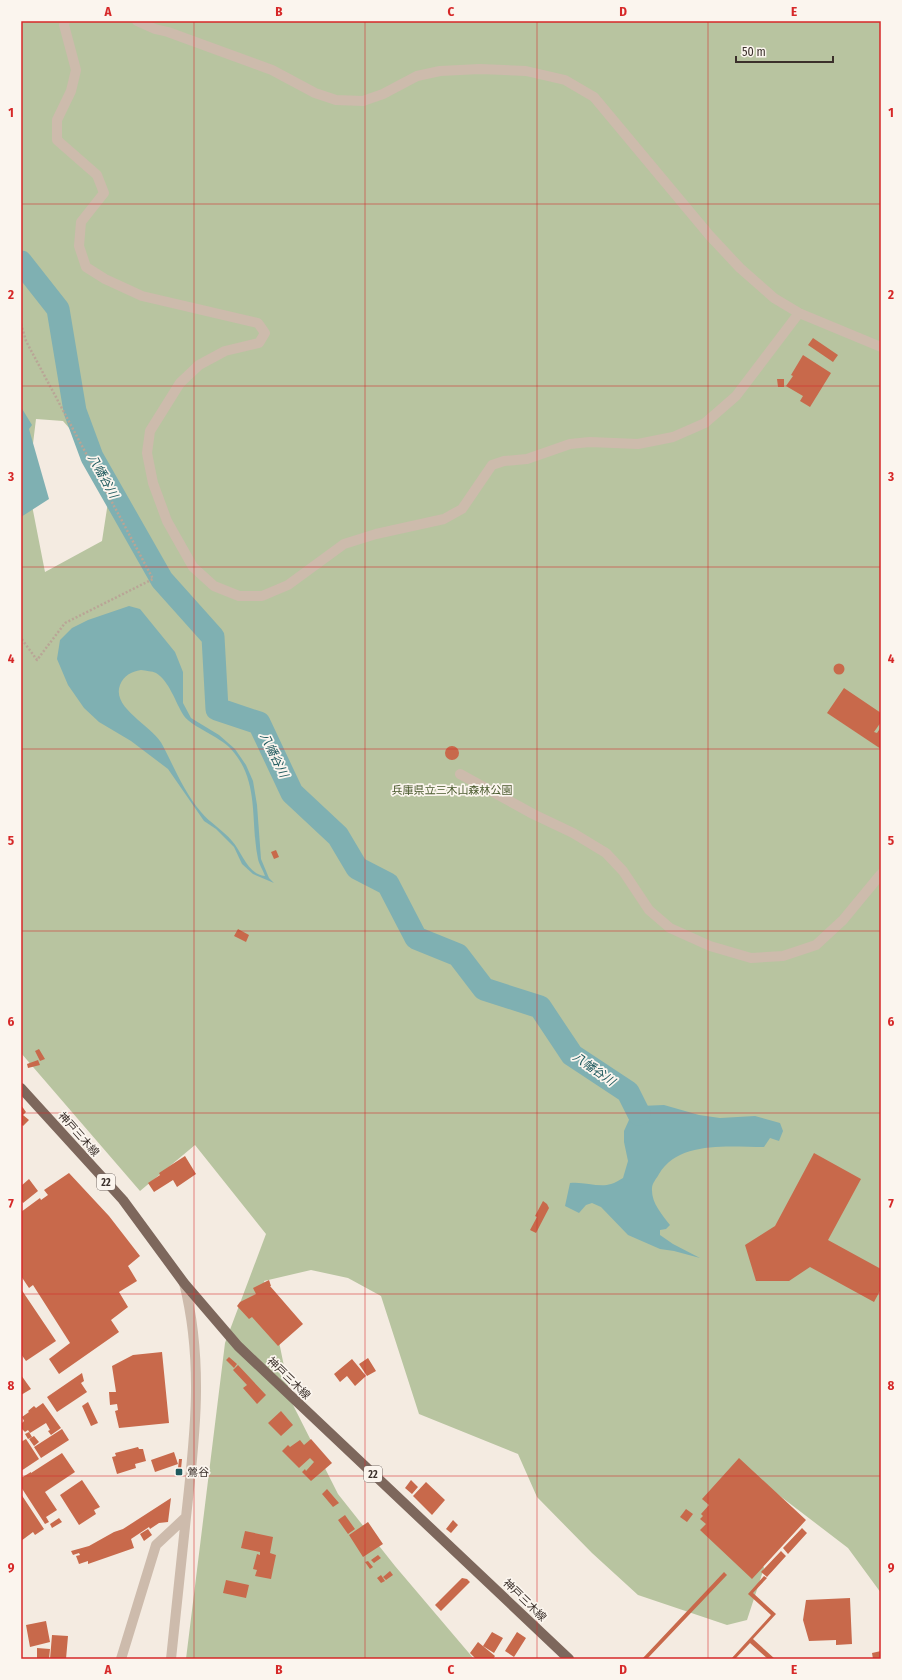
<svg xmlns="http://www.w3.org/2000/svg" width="902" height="1680" font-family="'Fira Sans Condensed','Noto Sans JP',sans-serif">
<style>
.green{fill:#b8c4a0;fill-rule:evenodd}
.water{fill:#7fb0b2;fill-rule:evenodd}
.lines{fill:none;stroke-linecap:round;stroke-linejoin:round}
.river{stroke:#7fb0b2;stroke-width:23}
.building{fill:#c8694b}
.path{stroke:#b9a596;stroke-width:2.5;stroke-dasharray:2 2;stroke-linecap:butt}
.minor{stroke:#cdbbac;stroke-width:10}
.major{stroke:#7d675c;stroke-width:10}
.grid{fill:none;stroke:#d62828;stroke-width:1;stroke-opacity:0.55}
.poi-dot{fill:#1f5a5e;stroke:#fbf5ee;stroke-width:1.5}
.labels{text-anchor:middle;stroke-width:3.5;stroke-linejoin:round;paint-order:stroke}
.shield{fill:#fbf5ee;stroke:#756b66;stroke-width:1}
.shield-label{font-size:10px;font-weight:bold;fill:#3b302b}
.park-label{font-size:11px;fill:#4a5a2e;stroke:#fbf5ee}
.street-label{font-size:11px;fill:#3b302b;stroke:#fbf5ee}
.poi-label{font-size:11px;fill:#3b302b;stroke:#fbf5ee;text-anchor:start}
.water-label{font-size:12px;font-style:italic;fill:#1f5a5e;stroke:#fbf5ee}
.neatline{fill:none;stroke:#d62828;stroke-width:1.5}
.grid-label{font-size:13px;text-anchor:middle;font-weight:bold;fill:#d62828}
</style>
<rect width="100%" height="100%" fill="#f4ebe1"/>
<path class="green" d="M21,21H881V1593L848,1548L750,1473L752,1534L764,1568L747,1620L727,1625L638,1595L592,1553L537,1497L518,1454L419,1414L381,1296L348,1278L311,1270L264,1281L271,1302L291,1401L338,1494L395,1566L474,1659H186L225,1343L266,1234L195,1145L140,1191L21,1053V274L22,249L21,247ZM36,419L63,421L85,446L108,502L102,541L45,572L28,485Z"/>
<path class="water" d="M21,407L32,425L29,429L49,499L21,517Z
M129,606L140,609L175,652L183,672V703L191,718L219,735L235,749L246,765L253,781L257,805L261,859L269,878L274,883L253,874L242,864L234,847L216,829L204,821L168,769L131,741L99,722L84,708L68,685L57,659L60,640L72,628L88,620ZM141,670C146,671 152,671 156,673C170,682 175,702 184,716C192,727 219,736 231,749C260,781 250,820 258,859C259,864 263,870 265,876C248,875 242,852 232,841C223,830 210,823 201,812C184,792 175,769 163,746C154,726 111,709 120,685C124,675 131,672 141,670Z
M664,1105L699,1115L720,1118L755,1116L780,1123L783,1131L779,1141L770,1138L764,1147C730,1147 679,1140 659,1174C657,1178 652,1183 652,1188C651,1203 662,1214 670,1225L666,1229L660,1230V1235L673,1244L700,1258L674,1251L660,1249L628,1235L601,1207L592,1203L586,1205L579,1213L565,1206L570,1183C583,1181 599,1188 611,1184C615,1183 619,1180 623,1178L628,1161L624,1142V1131L633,1111L640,1106Z"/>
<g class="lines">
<path class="river" d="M21,262L58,309L75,411L92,457L162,580L213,637L217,709L259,723L292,793L338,836L357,868L388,884L416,938L458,955L484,989L540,1007L572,1055L628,1092L639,1114"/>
</g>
<path class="building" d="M813,338L838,355L833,362L808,345Z
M803,355L831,373L810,407L800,401L803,396L786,386L793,376L791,375Z
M777,379H784V387H778Z
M833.5 669a5.5 5.5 0 1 1 11 0a5.5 5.5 0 1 1-11 0Z
M844,688L881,713V722L874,732L877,733L881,727V749L827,713Z
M445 753a7 7 0 1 1 14 0a7 7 0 1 1-14 0Z
M276,850L279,857L274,859L271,852Z
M238,929L249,935L246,942L234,936Z
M39,1049L45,1059L40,1061L35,1051Z
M38,1060L40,1065L28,1068L27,1064Z
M21,1105L26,1112L23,1115L29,1120L23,1126L21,1124Z
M814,1153L861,1179L828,1240L881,1269V1289L874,1302L810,1267L789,1281H756L745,1245L775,1226Z
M185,1156L196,1174L177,1187L173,1180L154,1192L148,1183L160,1175L159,1173Z
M69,1173L109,1216L140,1256L128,1266L137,1281L119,1292L128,1307L111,1320L119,1332L59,1374L49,1359L70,1343L33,1285L29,1288L21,1276V1212L40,1198L41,1200L48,1195L44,1190Z
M29,1179L38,1191L23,1203L21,1200V1186Z
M543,1201L547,1204L549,1208L536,1233L530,1230L537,1217L535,1216Z
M269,1280L271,1286H270L303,1324L278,1346L252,1317L249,1319L237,1306L240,1302L256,1294L253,1288Z
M21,1289L56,1341L26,1361L21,1354Z
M162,1352L169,1423L119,1428L115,1411L118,1410L117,1404L110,1405L109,1392H116L112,1366L133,1355Z
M229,1357L237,1364L234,1368L226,1360Z
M368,1358L376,1371L367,1376L359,1364Z
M352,1359L366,1376L355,1386L347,1376L340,1382L334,1374Z
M238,1365L266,1395L257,1404L243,1388L247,1385L233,1370Z
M82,1373L84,1381L81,1383L87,1392L57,1412L47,1397Z
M21,1375L31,1389L21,1395Z
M88,1402L98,1423L91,1426L82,1406Z
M43,1403L61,1428L51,1435L48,1431L50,1430L46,1423L30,1433L28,1430L25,1432L21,1428V1424L24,1421L22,1417L29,1412L28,1411L34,1406L36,1408Z
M281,1411L293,1425L281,1436L268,1423Z
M62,1429L69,1440L41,1458L34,1447Z
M29,1432L32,1437L28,1439L25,1434Z
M34,1436L39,1442L34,1446L29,1439Z
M26,1439L39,1459L21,1471V1442Z
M311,1439L332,1463L311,1481L302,1472L305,1469L306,1471L314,1462L310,1458L299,1468L282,1451L288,1445L290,1447L300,1440L304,1445Z
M138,1447L139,1449H143L146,1461L135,1464L136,1468L117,1474L112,1457L116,1456L115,1453Z
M174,1452L178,1464L155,1472L151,1460Z
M62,1453L75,1472L45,1492L57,1510L46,1517L49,1522L45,1524L21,1487V1478L31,1472V1473Z
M739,1458L806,1520L752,1579L700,1530L706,1524L700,1519L703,1516L701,1514L709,1505L702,1499Z
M179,1459H182L181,1469L178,1468Z
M82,1480L100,1507L94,1510L96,1514L79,1525L60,1495Z
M411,1480L418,1487L412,1494L405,1488Z
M426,1482L445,1500L432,1515L413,1496Z
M327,1489L339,1503L333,1507L322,1494Z
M21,1494L44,1529L35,1535L33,1532L21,1541Z
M171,1498L168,1522L159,1523L150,1529L149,1527L131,1539L134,1548L88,1564V1561L79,1564L76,1556L80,1555L79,1553L73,1555L71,1551L89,1546L114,1532L123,1529Z
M686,1509L693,1514L687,1522L680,1517Z
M345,1515L355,1529L348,1534L338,1520Z
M59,1518L62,1522L52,1528L50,1524Z
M453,1520L458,1525L451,1533L446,1529Z
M368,1522L383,1544L363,1557L349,1535Z
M802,1528L807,1533L788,1554L783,1548Z
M148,1529L152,1535L144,1541L140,1534Z
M245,1531L273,1537L270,1553L276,1555L271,1579L255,1576L257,1570L253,1569L257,1554L260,1555V1552L241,1548Z
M781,1551L786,1556L767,1577L761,1572Z
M378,1555L381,1558L374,1563L371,1560Z
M368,1561L373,1567L370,1569L365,1562Z
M390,1571L393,1575L386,1580L383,1577Z
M724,1572L727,1575L647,1659H642Z
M381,1575L385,1581L381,1583L377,1578Z
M764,1576L767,1578L753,1593L776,1614L753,1639L775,1659H768L750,1643L735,1659H731L771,1615L748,1594Z
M462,1578L467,1579L470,1582L441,1611L435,1605Z
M226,1580L249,1585L246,1598L223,1593Z
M850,1598L852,1644L836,1645V1640L809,1641L803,1620L806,1600Z
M46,1621L50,1642L30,1647L26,1625Z
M492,1632L503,1638L494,1653L483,1646Z
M517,1632L526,1638L514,1657L505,1651Z
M52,1635L68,1636L66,1659H50Z
M478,1642L495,1656L493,1659H476L470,1653Z
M37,1648L50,1649L49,1659L37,1658Z
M881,1651V1659H873L872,1653Z"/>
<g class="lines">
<path class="path" d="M21,324L26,341L153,579L65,623L37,660L21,638"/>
<path class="minor" d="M65,21L64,25L76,70L71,91L57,120V140L97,175L104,193L81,222L79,246L86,267L105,279L142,296L258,323L265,333L259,343L225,351L199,365L180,383L150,431L147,453L153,483L167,521L193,567L214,586L239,596H262L288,585L344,544L376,534L444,519L462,509L492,465L504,461L527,459L570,444L590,442L638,444L673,437L705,423L736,396L799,313
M137,21L155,29L168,32L272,70L315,93L336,100L363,101L383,94L417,76L440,71L480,69L526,71L565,80L594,97L710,236L740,268L774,298L799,313L881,347
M460,774L533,814L573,833L606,853L623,871L649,910L670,928L710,946L751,958L783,956L816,945L843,920L881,874
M121,1659L156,1545L186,1517
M171,1659C176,1612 181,1565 186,1517C195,1437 204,1362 184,1283"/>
<path class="major" d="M21,1088L123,1200L184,1283L238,1346L569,1659"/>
</g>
<path class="grid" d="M194,21V1659M365,21V1659M537,21V1659M708,21V1659M21,204H881M21,386H881M21,567H881M21,749H881M21,931H881M21,1113H881M21,1294H881M21,1476H881"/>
<rect class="poi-dot" x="175" y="1468" width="8" height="8" rx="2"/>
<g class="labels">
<g class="shield">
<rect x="97" y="1174" width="18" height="16" rx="3"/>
<rect x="364" y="1466" width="18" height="16" rx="3"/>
</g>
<g class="shield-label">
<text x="106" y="1186">22</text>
<text x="373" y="1478">22</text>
</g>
<g class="park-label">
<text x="452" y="794">兵庫県立三木山森林公園</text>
</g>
<g class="street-label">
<text transform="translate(79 1134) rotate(48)" y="4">神戸三木線</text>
<text transform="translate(289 1378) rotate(44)" y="4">神戸三木線</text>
<text transform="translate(525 1600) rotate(44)" y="4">神戸三木線</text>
</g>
<g class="poi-label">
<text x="187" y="1476">鶯谷</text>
</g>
<g class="water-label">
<text transform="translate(103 476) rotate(61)" y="4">八幡谷川</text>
<text transform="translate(274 755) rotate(64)" y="4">八幡谷川</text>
<text transform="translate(594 1069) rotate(35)" y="4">八幡谷川</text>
</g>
</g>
<rect width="902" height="1680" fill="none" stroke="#fbf5ee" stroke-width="44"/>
<path d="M736 56v6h97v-6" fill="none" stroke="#3b302b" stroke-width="2"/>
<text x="742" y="56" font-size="12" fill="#3b302b" stroke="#fbf5ee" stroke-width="3" paint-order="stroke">50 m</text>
<rect x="22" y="22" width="858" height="1636" class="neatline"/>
<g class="grid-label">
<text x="108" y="16">A</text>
<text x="279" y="16">B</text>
<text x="451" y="16">C</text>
<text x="623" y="16">D</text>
<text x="794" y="16">E</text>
<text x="11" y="117">1</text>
<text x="891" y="117">1</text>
<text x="11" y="299">2</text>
<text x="891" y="299">2</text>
<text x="11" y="481">3</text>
<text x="891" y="481">3</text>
<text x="11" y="663">4</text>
<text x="891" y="663">4</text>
<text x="11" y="845">5</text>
<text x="891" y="845">5</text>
<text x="11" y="1026">6</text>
<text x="891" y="1026">6</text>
<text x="11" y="1208">7</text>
<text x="891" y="1208">7</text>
<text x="11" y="1390">8</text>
<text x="891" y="1390">8</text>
<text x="11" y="1572">9</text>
<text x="891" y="1572">9</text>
<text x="108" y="1674">A</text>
<text x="279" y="1674">B</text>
<text x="451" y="1674">C</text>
<text x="623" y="1674">D</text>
<text x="794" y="1674">E</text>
</g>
</svg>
